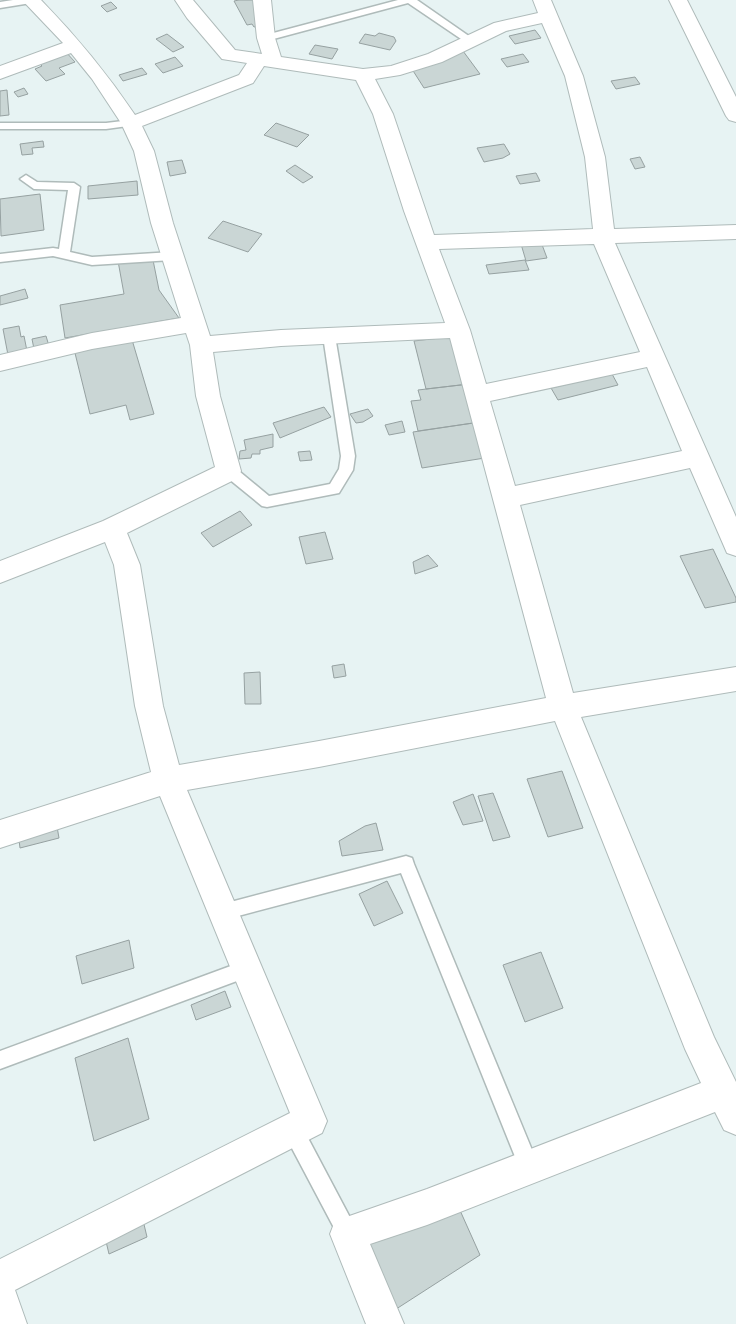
<svg xmlns="http://www.w3.org/2000/svg" width="736" height="1324" font-family="'Work Sans',sans-serif">
<style>
.building{fill:#cad6d5;stroke:#96a1a1}
.lines{fill:none;stroke-linecap:round;stroke-linejoin:round}
.service-casing{stroke:#afbbba;stroke-width:3}
.minor-casing{stroke:#afbbba;stroke-width:2}
.service{fill:#fff;fill-rule:evenodd}
.minor{fill:#fff;fill-rule:evenodd}
</style>
<rect width="100%" height="100%" fill="#e7f3f3"/>
<path class="building" d="M239,0H256L269,24L254,27L252,24L247,25L234,1Z
M111,2L117,8L107,12L101,6Z
M535,30L541,38L515,44L509,36Z
M379,33L394,37L396,41L390,50L359,43L365,34L375,36Z
M167,34L184,47L173,52L156,39Z
M315,45L338,49L332,59L309,54Z
M65,51L75,62L59,68L65,74L46,81L35,69L42,66L37,61Z
M463,51L480,74L424,88L410,66Z
M523,54L529,62L507,67L501,59Z
M175,57L183,66L163,73L155,64Z
M142,68L147,74L123,81L119,75Z
M635,77L640,84L616,89L611,81Z
M24,88L28,94L18,97L14,92Z
M7,90L9,115L0,116V91Z
M276,123L309,135L297,147L264,135Z
M43,141L44,147L32,148L33,154L22,155L20,144Z
M504,144L510,154L503,158L484,162L477,148Z
M640,157L645,167L635,169L630,159Z
M182,160L186,173L170,176L167,162Z
M295,165L313,177L303,183L286,171Z
M536,173L540,181L520,184L516,176Z
M137,181L138,195L88,199V186Z
M40,194L44,230L1,236L0,199Z
M223,221L262,234L248,252L208,238Z
M541,242L547,258L526,261L521,244Z
M152,255L159,290L179,318L65,338L60,305L124,294L118,261Z
M525,260L529,270L489,274L486,265Z
M25,289L28,298L0,305V296Z
M19,326L21,337L24,336L27,351L8,355L3,329Z
M130,333L154,414L130,420L126,405L90,414L73,345Z
M46,336L49,346L34,349L32,339Z
M456,336L469,384L426,389L414,341Z
M612,374L618,385L558,400L551,388Z
M469,384L480,422L418,431L411,401L421,400L418,390Z
M324,407L331,417L280,438L273,423Z
M368,409L373,416L363,422L356,423L350,414Z
M402,421L405,432L389,435L385,425Z
M480,422L491,457L422,468L413,432Z
M273,434V447L260,450V454H252L251,458L239,459L240,451L246,450L244,440Z
M310,451L312,460L300,461L298,452Z
M240,511L252,525L213,547L201,533Z
M325,532L333,559L306,564L299,537Z
M713,549L736,598V602L705,608L680,556Z
M428,555L438,566L415,574L413,562Z
M344,664L346,676L334,678L332,666Z
M260,672L261,704H245L244,673Z
M562,771L583,828L548,837L527,779Z
M493,793L510,837L493,841L478,796Z
M473,794L483,821L463,825L453,802Z
M56,821L59,838L20,848L18,832Z
M376,823L383,850L342,856L339,841L365,826Z
M387,881L403,913L374,926L359,894Z
M129,940L134,968L82,984L76,956Z
M541,952L563,1008L525,1022L503,965Z
M225,991L231,1007L196,1020L191,1005Z
M128,1038L149,1119L94,1141L75,1058Z
M454,1197L480,1255L390,1313L348,1234Z
M142,1216L147,1237L109,1254L104,1233Z"/>
<g class="lines">
<g class="service-casing">
<path id="service" d="M13,0H36L31,3L0,8V2Z
M398,0H417L476,41L475,43H467L408,3L266,41L261,38L262,36Z
M131,120L136,123L135,125L106,129H0V123H106Z
M26,175L37,182L74,183L80,187L70,252L92,257L172,252L178,256L172,260L92,265L53,256L0,262V254L53,248L59,249L68,190L34,189L20,179Z
M329,332L335,336L355,456L353,470L339,493L267,507L262,506L224,475L222,471L224,467L229,466L234,467L269,496L330,484L339,469L341,456L323,336Z
M406,856L412,858L414,864L539,1167L536,1174L529,1177L522,1174L401,873L223,920L217,918L215,912L217,906L223,904Z
M247,960L253,963L256,969L253,975L0,1069V1051Z
M293,1121L300,1123L355,1227L358,1234L355,1241L348,1244L341,1241L286,1137L284,1130L286,1123Z"/>
</g>
<g class="minor-casing">
<path id="minor" d="M22,0H41C77,37 106,72 135,115L239,75L247,63L222,59L187,18L175,0H193L235,50L262,54L257,38L253,0H271L275,38L281,57L363,69L391,66L428,54L494,23L538,13L533,0H551L583,76L605,157L614,229L736,225V239L615,243L736,517V556L727,553L690,468L520,505L573,693L736,667V691L581,717L714,1037L736,1082V1135L724,1130L715,1112L427,1225L370,1244L404,1324H366L330,1234L335,1221L427,1189L701,1083L685,1049L555,721L319,767L187,790L327,1121L322,1133L15,1290L27,1324H0V1259L290,1113L160,796L0,848V820L151,772L135,706L114,565L105,542L0,583V561L103,521L215,467L196,396L190,345L186,333L92,349L0,371V355L92,333L181,318L151,223L134,151L121,123L92,79L71,53L0,79V66L63,43ZM542,23L565,76L585,157L593,229L434,235L393,114L375,79L400,75L442,62L506,31ZM264,66L356,80L373,114L404,211L445,323L281,330L210,336L173,223L154,151L142,126L253,83ZM594,244L640,352L486,384L470,330L439,249ZM450,338L546,698L319,741L179,765L163,706L140,565L127,533L238,478L241,471L220,396L213,352L281,346ZM647,367L682,451L515,486L490,401Z
M669,0H687L736,97V122L729,120L726,116Z"/>
</g>
<use href="#service" class="service"/>
<use href="#minor" class="minor"/>
</g>
</svg>
